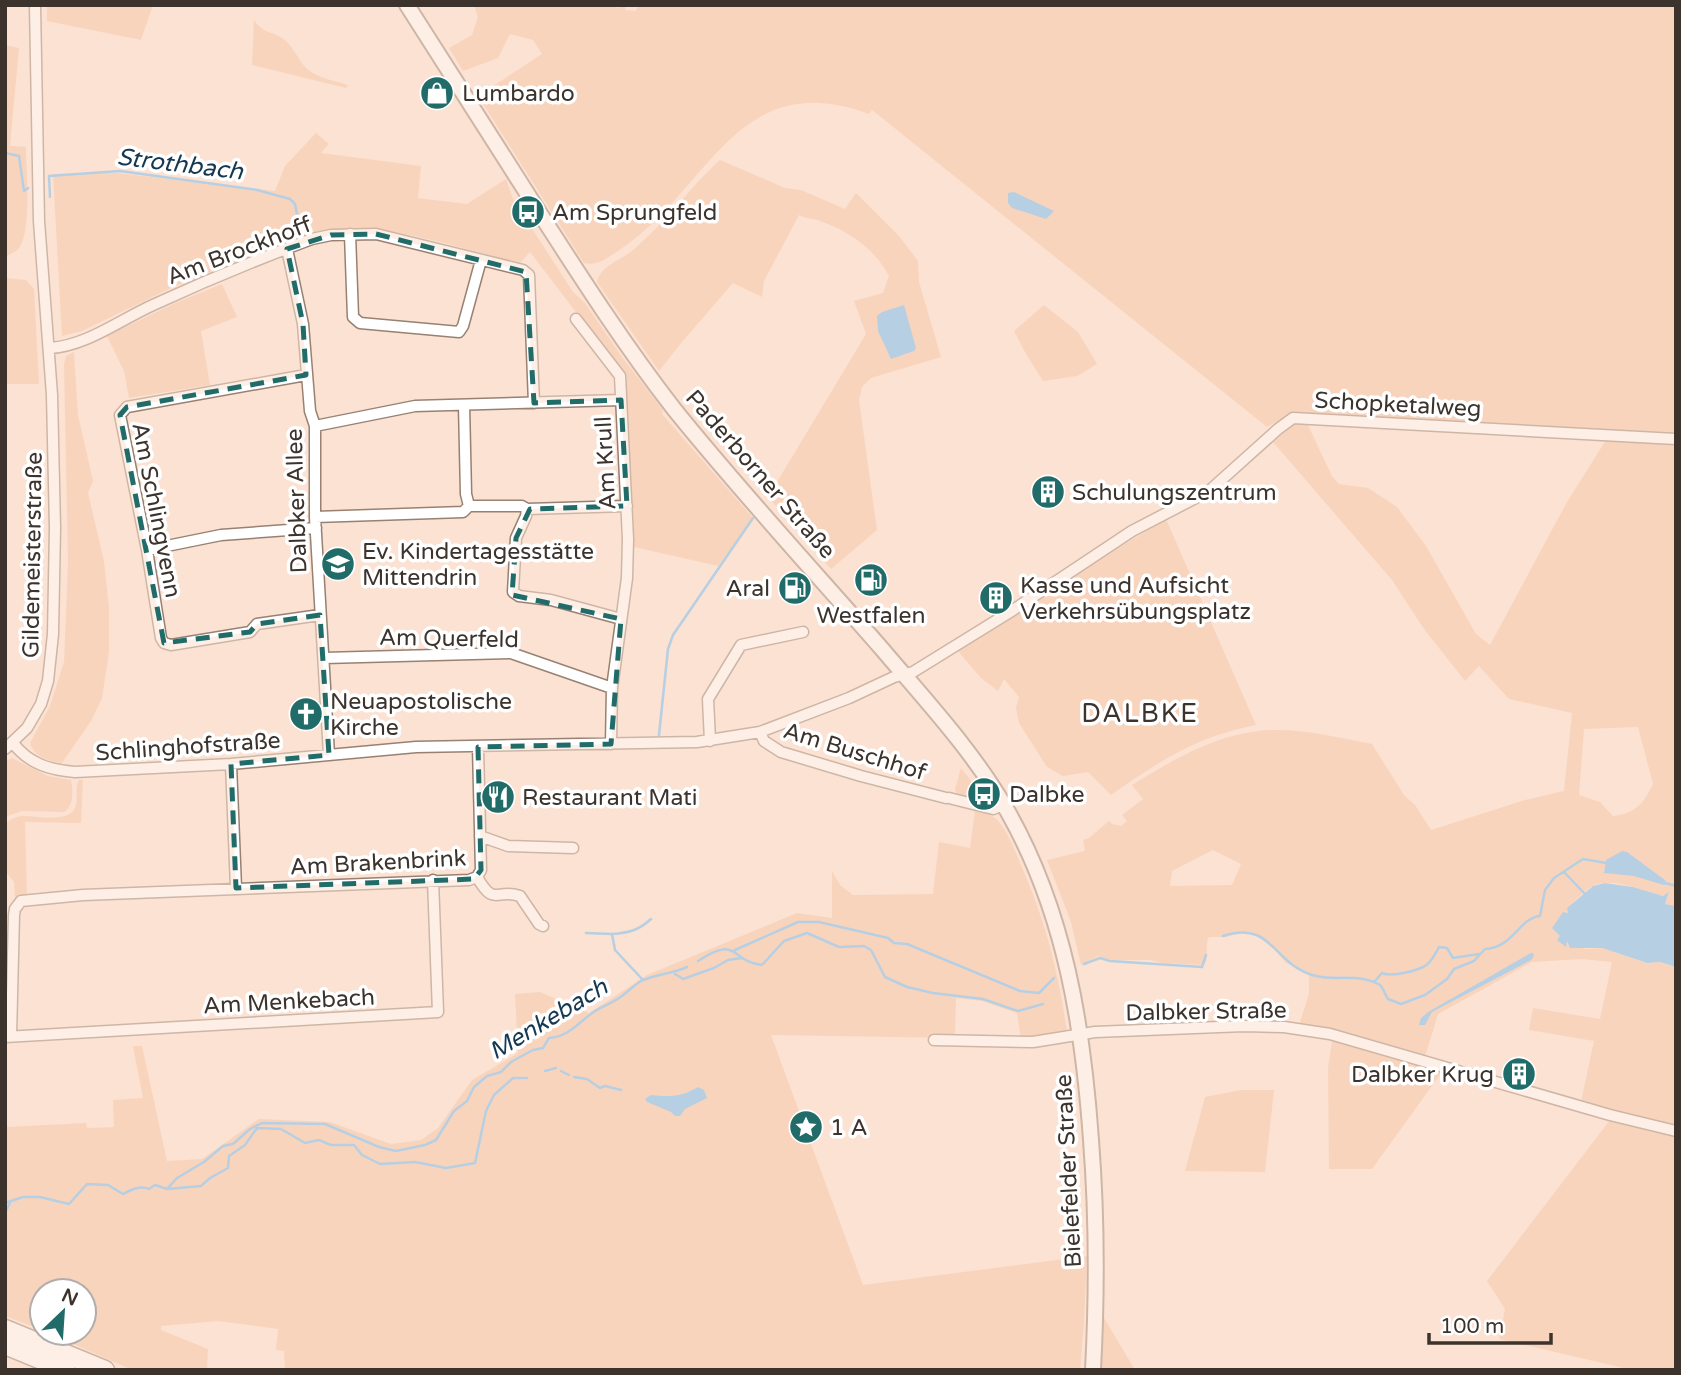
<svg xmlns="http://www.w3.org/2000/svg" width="1681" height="1375" font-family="'Varela Round',sans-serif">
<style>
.green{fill:#f5c4a5;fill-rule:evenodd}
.water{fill:#64b8f8}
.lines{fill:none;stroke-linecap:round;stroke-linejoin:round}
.stream{stroke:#64b8f8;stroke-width:2.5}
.minor-casing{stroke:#988173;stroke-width:13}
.secondary-casing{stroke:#988173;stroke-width:18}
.motorway-casing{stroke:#988173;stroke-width:21}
.minor{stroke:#fff;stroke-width:10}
.secondary{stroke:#fff;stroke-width:14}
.motorway{stroke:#fff;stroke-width:18}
.marked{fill:none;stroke:#216c69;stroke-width:5;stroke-dasharray:14 9;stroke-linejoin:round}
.labels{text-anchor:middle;stroke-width:7;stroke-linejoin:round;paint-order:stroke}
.poi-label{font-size:23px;fill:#3c332d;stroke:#fff;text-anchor:start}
.street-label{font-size:23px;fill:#3c332d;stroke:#fff}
.water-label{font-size:24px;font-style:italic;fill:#153852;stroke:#fff}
.quarter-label{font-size:26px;letter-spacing:2px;fill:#3c332d;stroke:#fff}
</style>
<rect width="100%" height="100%" fill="#fbe2d2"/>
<path class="green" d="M47,5H153L141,40L47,21Z
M474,5H612L618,8L624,5L626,10L635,11L640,5H1676V434L1294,412L1267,427L872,110L869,114C736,64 709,192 618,251C607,258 598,266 584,263L478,96L542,54L533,40L510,34L498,58L463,71L449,48L472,35L478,17Z
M254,20C264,34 269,30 282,38C293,45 298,60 306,68C317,78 335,81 348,85L346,88L252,65Z
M5,45L19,48L10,146L26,147C26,169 32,231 19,248C16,252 10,254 5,257Z
M316,133L329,144L321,153L421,166L418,198L467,204L506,179L513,199L573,292L585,303L622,357L663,410L662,414L754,519L718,566L634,547L633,504L629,503L624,375L530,252L519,264C471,251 403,228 355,229C341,229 305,240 297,236L171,288L82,331L62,336L53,174L116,173L275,191L285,166Z
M720,160L785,188L801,190L845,209L856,193L899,236L918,261L919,282L941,357L871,378L862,387L859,400L877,530L831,569L768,497L866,334L854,301L883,293L889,276C875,249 849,231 820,221C813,218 805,219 799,215L764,281L762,297L733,283L682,342L659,371L597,282C601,265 620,261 633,250C665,223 689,188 720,160Z
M5,278L26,280L34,289L39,384H5Z
M222,284L237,317L201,331L210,385L129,398L124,371L107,336L173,304Z
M1044,305L1078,332L1097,364L1077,376L1043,381L1026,354L1014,331Z
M74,352L78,415L93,481L88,493L104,561L109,608V652L102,698L91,721L62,763C50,762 33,756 30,743L50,706L64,662L68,563L64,364L66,356Z
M1297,421H1306L1332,476L1339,484L1368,488L1397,507L1426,546L1476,634L1490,645L1567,502L1606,440L1676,443V906L1665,904L1669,893L1664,896C1643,892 1614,876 1593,886C1584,891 1575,901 1567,908L1568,913L1563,912L1558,933L1561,936L1557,940L1567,941L1585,949L1602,948L1646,963L1659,962L1676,967V1126L1581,1102L1594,1041L1529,1030L1533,1008L1600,1019L1612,962L1582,959L1532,962L1438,1014L1425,1057L1325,1027L1299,1025L1309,994V974L1286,963L1276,951L1257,935L1241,932L1226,937H1209C1204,946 1210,957 1204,965L1163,963L1150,960H1112L1098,956L1081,965L1071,922L1047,860L1085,851L1083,840L1089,838L1109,821L1112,824L1121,826L1127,821L1122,815L1143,799L1132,785C1176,758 1223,730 1276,730C1308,730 1341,738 1372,744L1404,795L1415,805L1431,830L1525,800L1564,791L1572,713L1509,699L1479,666L1465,681L1424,629L1392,580L1273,442ZM1638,727L1653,784C1644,803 1635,814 1613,816L1600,802L1579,795L1584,729ZM1213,850L1241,864L1232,885L1170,886L1172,871Z
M1166,519L1256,725C1195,737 1160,761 1111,795L1088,772L1063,776L1047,767L1019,723L1016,708L1019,697L1004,679L998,691L981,678L957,650C1027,607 1095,561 1166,519Z
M12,758L48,776L71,780C73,791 74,806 64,812L22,811L5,817V761Z
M961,768L987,801L983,803L957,795L955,789Z
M79,780H83L81,823L25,822L27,897L15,898L14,882L5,871V823C10,820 15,817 21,816C35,815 67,824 75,808C79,799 74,789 79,780Z
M975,811C984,813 993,814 999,822C1009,834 1015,851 1021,865C1045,919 1059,974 1067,1032L1037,1039H1021L1017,1013L982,1001L956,998L955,1038L771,1035L863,1285L1087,1256L1084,1324L1080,1370H285L284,1351L276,1350L278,1329L218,1321L161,1326V1330L208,1349L207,1370H132L49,1333H84V1291H42V1330L5,1316V1107L7,1127L86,1123L87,1128L114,1127L113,1100L143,1098L133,1046H142L167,1161L202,1159L259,1119L330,1122L391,1144L421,1140L438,1128L472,1080L518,1053L515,994L540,992L589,1013L647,975L797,913L832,918V871L840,885L853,895L933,894L939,842L970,848Z
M1332,1041L1442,1072L1372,1169H1329L1328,1068Z
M1241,1090H1274L1265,1172L1185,1171L1205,1097Z
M1610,1120L1676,1137V1370H1632L1499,1339L1505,1309L1487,1281Z
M1103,1316L1135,1370H1096Z"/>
<path class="water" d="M1014,192L1054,211L1046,219L1012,208L1008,203V193Z
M904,305L916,348L914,351L891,359L878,331L877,316L882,312Z
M1622,851L1627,852L1665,880L1666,884L1664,885L1634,876L1604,873L1606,860Z
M1605,883L1633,887L1663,896L1669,892L1665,904L1676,906V967L1660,962L1647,963L1602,948H1570L1567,941L1566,947L1557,940L1560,936L1552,928L1563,912L1568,913L1567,908L1593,886Z
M1531,953H1533L1534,956L1531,960L1432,1012L1425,1025H1419L1421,1018L1428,1012Z
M698,1087L704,1090L707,1098L685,1109L680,1116H675L671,1112L647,1102L645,1099L651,1095C670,1097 682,1097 698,1087Z"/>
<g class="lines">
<path class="stream" d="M5,153L19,156L24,191L28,188
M50,197L49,176L120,171L257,190L290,199L295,204L301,234
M659,735L668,649L673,635L753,518
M1564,872L1585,894
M1665,883L1676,886
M586,933L612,934
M1223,936C1273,919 1273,966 1316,976C1336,981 1361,973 1380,985C1383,988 1386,996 1388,999L1401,1004L1425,995L1447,979L1454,969L1474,961L1485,949C1513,948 1519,918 1540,916L1545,890L1554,878L1583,859L1606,863
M735,950L798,922H819L888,938L894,943L907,944L1020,991L1039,993L1054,978
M698,961C739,934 729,961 762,965L784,941L807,933L839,947L864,946L871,950L885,977L907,987L933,993L983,999L1018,1011L1043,1004
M1084,964L1100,958L1110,961L1202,967L1206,955
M675,974L683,979L714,968L728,960L742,958
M643,980L615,950L612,934C629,933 639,930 651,919
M1374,982L1382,973C1391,977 1411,972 1421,968C1430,965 1435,954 1439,947L1447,948L1453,958L1479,954
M545,1071L556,1068
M561,1071L569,1075
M574,1077L587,1079L600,1088L605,1086L621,1090
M167,1189L201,1186L210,1178L228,1168L229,1156L245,1145L257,1128L281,1129L305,1143L319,1140L331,1145H354L362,1155L380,1164L415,1162L446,1168L475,1163L486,1111L494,1095L513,1078H527
M5,1203L23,1197H40L69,1204L87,1184L108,1185L123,1194C131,1190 140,1185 149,1189L155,1185L167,1189L177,1178L204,1162L223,1146L233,1144L250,1129L262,1123L325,1124L379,1147L396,1151L425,1145L436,1140L454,1111L467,1101L474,1087L487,1076L501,1072L511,1062L533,1050L543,1048L549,1038C569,1037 580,1021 595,1011C603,1006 612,1003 619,998C627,993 634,985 641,981C656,974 672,974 687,967
M5,1213L10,1203"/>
<g class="minor-casing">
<path id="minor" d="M350,234L353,317L360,323L459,332L463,326L481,260
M287,249L303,324L310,411L315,426V517L329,755
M576,319L620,376L628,539L627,578L612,688L611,744
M50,348C86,346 120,320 153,305C205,281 258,259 312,239L331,235L376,234L523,270L529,275L534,403
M306,375L127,407L120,415L147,550L161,638L164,643L171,645L250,632L257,624L320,615
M464,405L466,494L469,506
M315,426L415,406L621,400
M527,509L526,516L516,538L513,592L519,596L551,600L621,619
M315,517L463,512L469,506H522L527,509L627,506
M147,550L221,535L316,528
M324,658L511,653L612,688
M760,732L764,741L781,752L861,776L946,798
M710,741L708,699L741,645L803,632
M13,743C29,764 50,770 75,772L231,764L416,747L697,742L760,732L849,698L894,677L913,672L1010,612L1132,531L1209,491L1278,429L1293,418L1676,439
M5,749L27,728L41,704L48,681L53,634L55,528L52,395L39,221L35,5
M231,764L236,888
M949,798L993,809L1003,805
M480,836L508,846L573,848
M477,877C495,908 495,888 520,896L539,924L543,926
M11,1036L14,915L15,909L21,901L83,895L469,880L477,877L481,870L478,747
M5,1037L438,1012L433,880
M934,1040L1033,1042L1095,1032L1244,1026L1284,1027L1330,1034L1610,1115L1676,1131"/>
</g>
<g class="secondary-casing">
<path id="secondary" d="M407,5C451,74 495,143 539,212C582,279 625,346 674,409C740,491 812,569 882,649C926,701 974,752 1008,812C1065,913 1083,1026 1091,1140C1097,1217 1097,1293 1093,1370"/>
</g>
<g class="motorway-casing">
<path id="motorway" d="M5,1329L105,1370
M5,1345L66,1370"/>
</g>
<use href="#minor" class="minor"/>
<use href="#secondary" class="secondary"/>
<use href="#motorway" class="motorway"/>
</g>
<path d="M0 0H1681V1375H0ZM376,234L526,272L534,403L621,400L627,506L530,509L516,538L512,595L621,619L611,744L478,747L481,870L474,879L236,888L231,764L329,755L320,615L257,624L250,632L164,643L120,415L127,407L306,375L303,324L287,249L331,235Z" fill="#fbe2d2" fill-opacity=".55" fill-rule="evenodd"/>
<path class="marked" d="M376,234L526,272L534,403L621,400L627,506L530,509L516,538L512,595L621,619L611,744L478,747L481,870L474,879L236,888L231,764L329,755L320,615L257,624L250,632L164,643L120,415L127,407L306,375L303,324L287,249L331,235Z"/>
<defs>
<g id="shop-disc" transform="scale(1.75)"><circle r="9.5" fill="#216c69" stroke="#fff"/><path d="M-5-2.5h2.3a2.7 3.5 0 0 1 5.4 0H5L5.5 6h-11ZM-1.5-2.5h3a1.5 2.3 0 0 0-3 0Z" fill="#fff"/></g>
<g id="bus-disc" transform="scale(1.75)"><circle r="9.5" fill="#216c69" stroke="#fff"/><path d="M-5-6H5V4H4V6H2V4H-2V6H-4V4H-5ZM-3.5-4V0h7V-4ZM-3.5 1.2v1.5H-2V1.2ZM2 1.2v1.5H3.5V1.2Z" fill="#fff"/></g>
<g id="building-disc" transform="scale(1.75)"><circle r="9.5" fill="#216c69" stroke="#fff"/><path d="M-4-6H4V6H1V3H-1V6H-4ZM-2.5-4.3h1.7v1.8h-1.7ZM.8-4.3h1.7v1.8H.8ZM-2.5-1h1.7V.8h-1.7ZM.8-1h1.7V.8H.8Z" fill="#fff"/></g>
<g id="school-disc" transform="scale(1.75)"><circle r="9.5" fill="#216c69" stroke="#fff"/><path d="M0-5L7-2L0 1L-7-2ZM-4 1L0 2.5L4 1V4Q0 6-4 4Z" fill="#fff"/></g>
<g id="fuel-disc" transform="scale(1.75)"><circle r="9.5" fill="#216c69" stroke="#fff"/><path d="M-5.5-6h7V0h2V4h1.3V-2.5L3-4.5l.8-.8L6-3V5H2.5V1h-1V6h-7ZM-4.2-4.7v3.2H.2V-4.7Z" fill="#fff"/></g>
<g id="church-disc" transform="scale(1.75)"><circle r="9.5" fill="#216c69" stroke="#fff"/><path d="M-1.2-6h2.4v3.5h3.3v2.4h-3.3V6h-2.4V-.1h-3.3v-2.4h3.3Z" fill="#fff"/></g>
<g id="restaurant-disc" transform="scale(1.75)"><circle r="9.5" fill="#216c69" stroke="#fff"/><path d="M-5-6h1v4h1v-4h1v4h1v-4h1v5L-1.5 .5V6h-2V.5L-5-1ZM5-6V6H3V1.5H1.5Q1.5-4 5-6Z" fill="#fff"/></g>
<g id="sight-disc" transform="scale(1.75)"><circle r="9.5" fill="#216c69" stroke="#fff"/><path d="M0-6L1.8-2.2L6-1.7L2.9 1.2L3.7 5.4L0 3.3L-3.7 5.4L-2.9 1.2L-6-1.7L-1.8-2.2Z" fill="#fff"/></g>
</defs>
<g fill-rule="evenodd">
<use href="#shop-disc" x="437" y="93"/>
<use href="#bus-disc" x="528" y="212"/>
<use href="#building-disc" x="1048" y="492"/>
<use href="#school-disc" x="338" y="564"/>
<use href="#fuel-disc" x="871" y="580"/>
<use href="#fuel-disc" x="795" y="588"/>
<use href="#building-disc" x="996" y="598"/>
<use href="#church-disc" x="306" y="714"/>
<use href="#bus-disc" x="984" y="794"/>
<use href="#restaurant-disc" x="498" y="797"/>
<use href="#building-disc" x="1519" y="1074"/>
<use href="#sight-disc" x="806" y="1127"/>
</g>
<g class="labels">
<g class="poi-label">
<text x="462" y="101">Lumbardo</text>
<text x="552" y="220">Am Sprungfeld</text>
<text x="1072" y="500">Schulungszentrum</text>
<text x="362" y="559">Ev. Kindertagesstätte<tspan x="362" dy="26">Mittendrin</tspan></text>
<text x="1020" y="593">Kasse und Aufsicht<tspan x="1020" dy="26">Verkehrsübungsplatz</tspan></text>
<text x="770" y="596" text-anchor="end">Aral</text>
<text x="871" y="623" text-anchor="middle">Westfalen</text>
<text x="330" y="709">Neuapostolische<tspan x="330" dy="26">Kirche</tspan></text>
<text x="1009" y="802">Dalbke</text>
<text x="522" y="805">Restaurant Mati</text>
<text x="1494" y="1082" text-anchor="end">Dalbker Krug</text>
<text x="830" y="1135">1 A</text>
</g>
<g class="street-label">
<text transform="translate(239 250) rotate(-21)" y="8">Am Brockhoff</text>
<text transform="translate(1398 404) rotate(3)" y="8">Schopketalweg</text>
<text transform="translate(605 463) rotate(-93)" y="8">Am Krull</text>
<text transform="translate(761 474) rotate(49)" y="8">Paderborner Straße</text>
<text transform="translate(296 501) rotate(-92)" y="8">Dalbker Allee</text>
<text transform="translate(157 510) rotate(79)" y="8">Am Schlingvenn</text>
<text transform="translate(32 555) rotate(-89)" y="8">Gildemeisterstraße</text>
<text transform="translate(449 638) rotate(1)" y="8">Am Querfeld</text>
<text transform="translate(188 746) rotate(-4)" y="8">Schlinghofstraße</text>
<text transform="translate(855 751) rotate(17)" y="8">Am Buschhof</text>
<text transform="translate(378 862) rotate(-3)" y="8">Am Brakenbrink</text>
<text transform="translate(289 1001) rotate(-3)" y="8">Am Menkebach</text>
<text transform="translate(1206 1011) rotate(-1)" y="8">Dalbker Straße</text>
<text transform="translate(1068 1171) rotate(-93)" y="8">Bielefelder Straße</text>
</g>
<g class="water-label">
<text transform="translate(180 164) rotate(7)" y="8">Strothbach</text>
<text transform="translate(548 1019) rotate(-31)" y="8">Menkebach</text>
</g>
<g class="quarter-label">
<text x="1140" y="722">DALBKE</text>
</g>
</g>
<rect width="1681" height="1375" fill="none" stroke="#3c332d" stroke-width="14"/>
<g transform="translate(63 1312) rotate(25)"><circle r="33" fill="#ffffff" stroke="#b1adab" stroke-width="2"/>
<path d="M0-5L12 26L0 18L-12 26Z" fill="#216c69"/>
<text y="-10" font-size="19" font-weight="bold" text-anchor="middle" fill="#3c332d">N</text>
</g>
<path d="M1429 1333v10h122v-10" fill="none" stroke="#3c332d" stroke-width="3.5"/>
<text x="1440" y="1333" font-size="21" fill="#3c332d" stroke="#ffffff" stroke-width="5" paint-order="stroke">100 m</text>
</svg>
